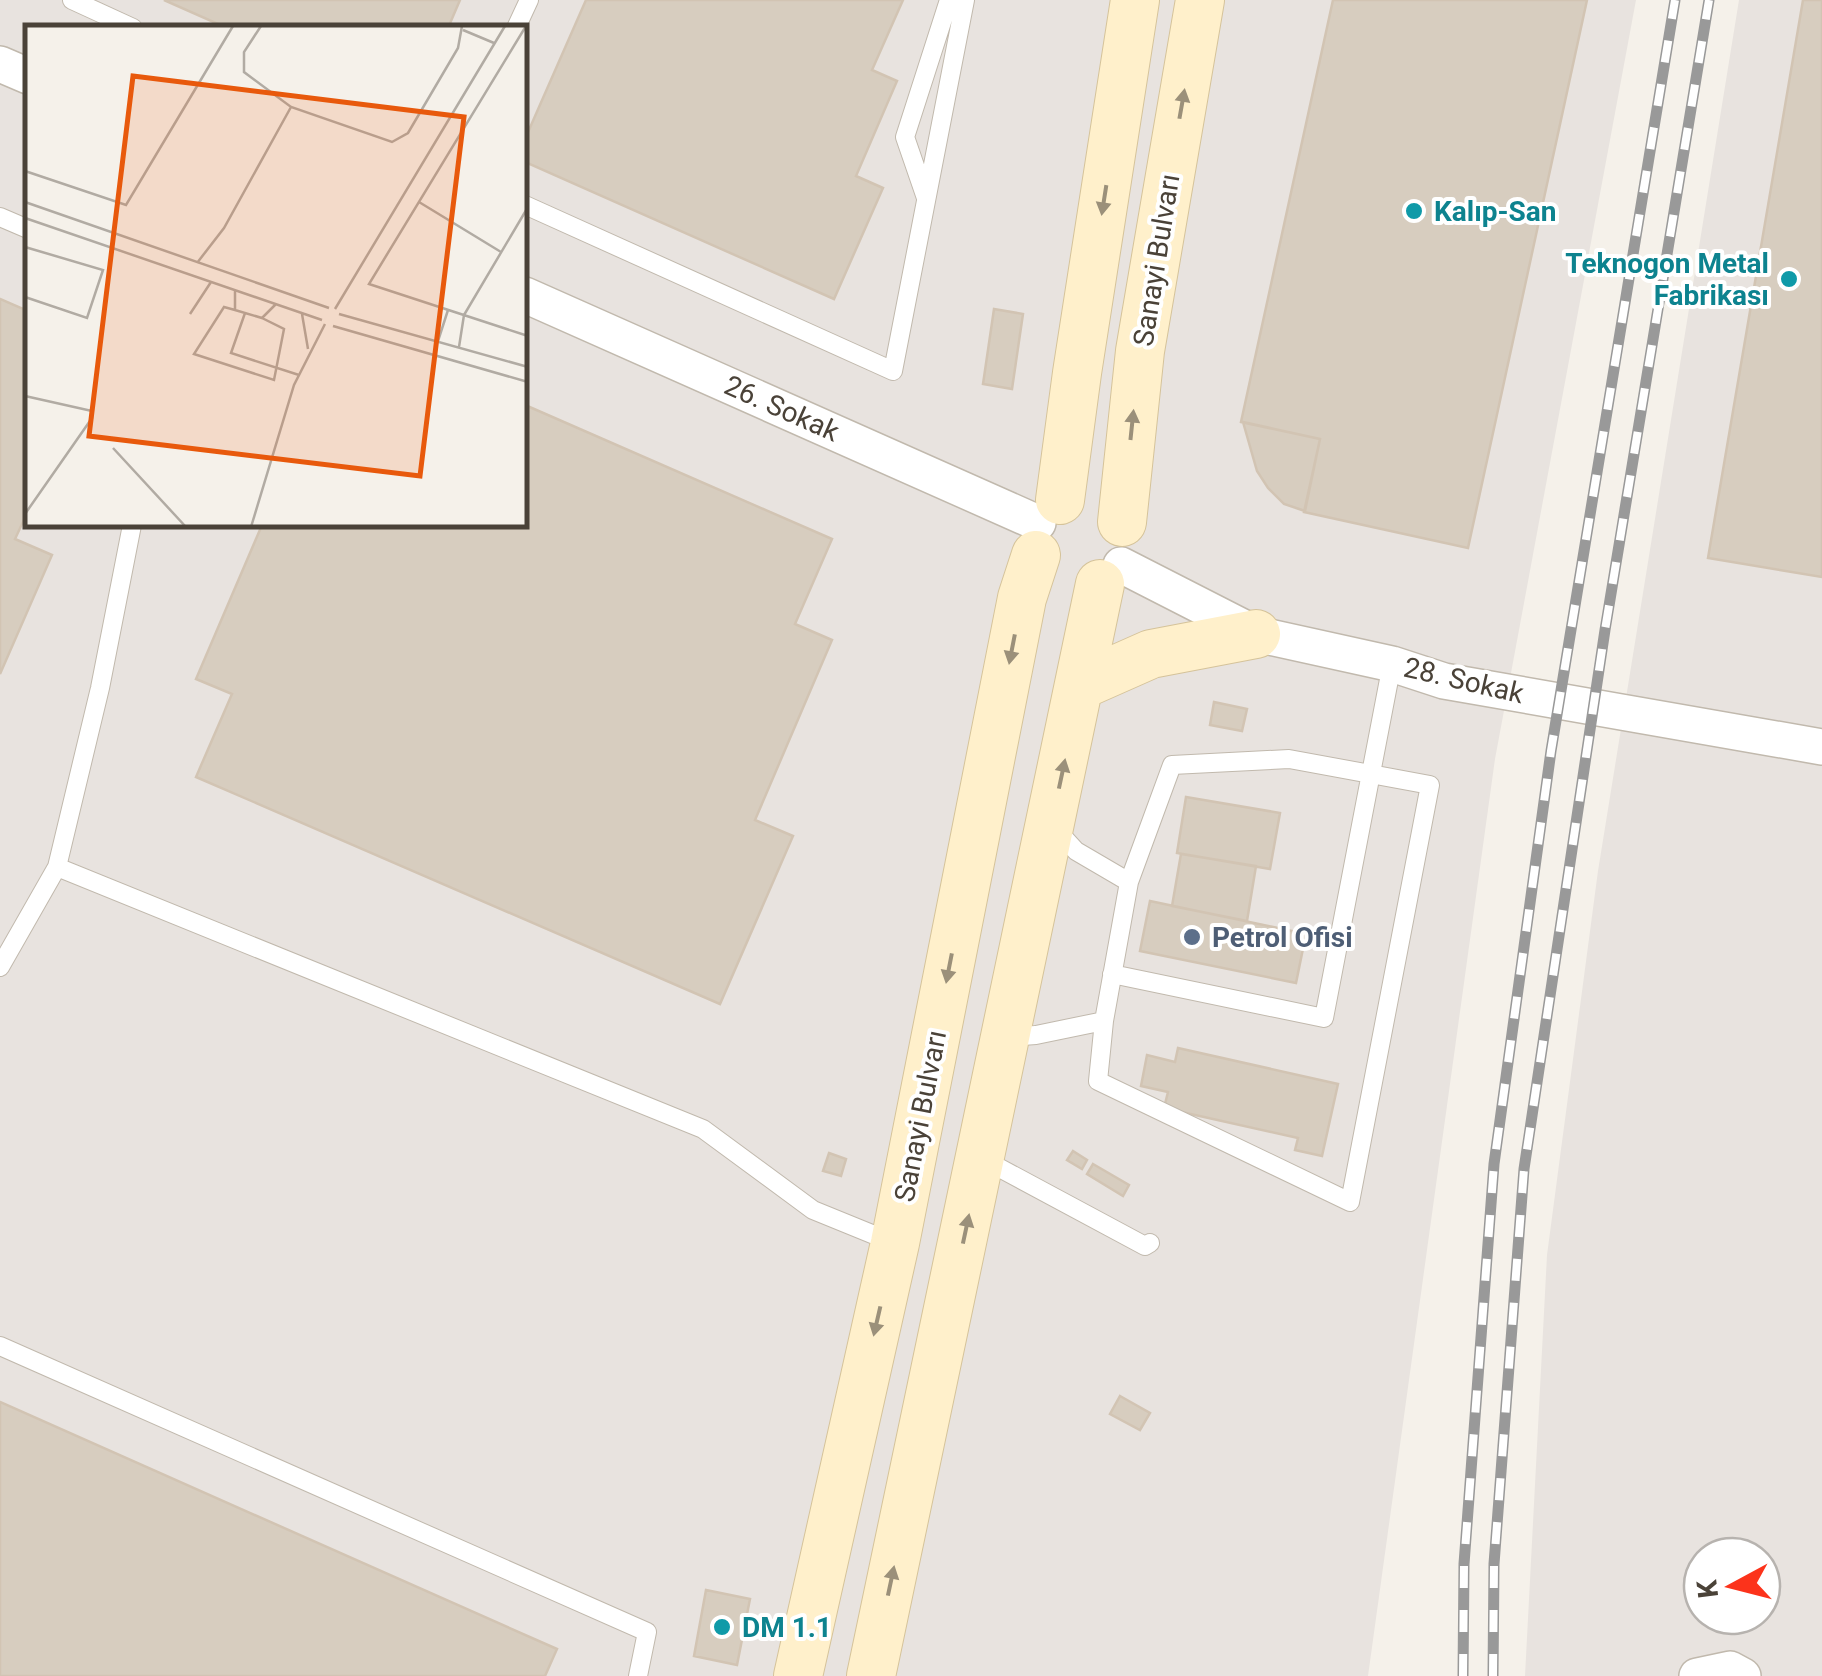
<svg xmlns="http://www.w3.org/2000/svg" width="1822" height="1676" font-family="Roboto,sans-serif">
<style>
.industrial{fill:#e8e3df;fill-rule:evenodd}
.building{fill:#d7cdbf;stroke:#d2c4b3;stroke-width:2.5}
.lines{fill:none;stroke-linecap:round;stroke-linejoin:round}
.lane-casing{stroke:#c1b9ad;stroke-width:20}
.street-casing{stroke:#c1b9ad;stroke-width:38}
.secondary-casing{stroke:#d5c39a;stroke-width:50}
.lane{stroke:#fff;stroke-width:18}
.street{stroke:#fff;stroke-width:35}
.secondary{stroke:#fff0cb;stroke-width:48}
.rail-casing{stroke:#999;stroke-width:11}
.rail{stroke:#fff;stroke-width:8;stroke-dasharray:22;stroke-linecap:butt}
.oneway{fill:#9b907a}
.culture-dot{fill:#0f9aa8;stroke:#fff;stroke-width:4}
.service-dot{fill:#5c6f8a;stroke:#fff;stroke-width:4}
.labels{text-anchor:middle;stroke-width:8;stroke-linejoin:round;paint-order:stroke}
.culture-label{font-size:28px;font-weight:bold;fill:#0d838f;stroke:#fff;text-anchor:start}
.street-label{font-size:28px;fill:#4a4238;stroke:#fff}
.service-label{font-size:28px;font-weight:bold;fill:#4e5e75;stroke:#fff;text-anchor:start}
.inset-road{fill:none;stroke:#b1aba3;stroke-width:2.5}
.view{fill:#e8590c;fill-opacity:0.15;stroke:#e8590c;stroke-width:5}
.inset-edge{fill:none;stroke:#4a4238;stroke-width:5}
</style>
<rect width="100%" height="100%" fill="#f5f1ea"/>
<path class="industrial" d="M0,0H1636L1495,759L1368,1676H0ZM28,28H525V525H28Z
M1739,0H1822V1676H1525L1547,1255L1598,871ZM1702,1556H1762V1616H1702Z"/>
<path class="building" d="M164,0H460L448,28H227Z
M586,0H903L872,70L897,81L856,176L883,188L834,299L525,162V139Z
M1333,0H1587L1468,548L1304,512L1320,439L1241,422Z
M1803,0H1822V577L1708,558Z
M0,299L28,311V511L15,539L52,555L0,674Z
M994,309L1023,314L1012,389L983,384Z
M525,405L832,539L795,624L832,640L755,820L793,836L720,1004L196,777L232,694L196,679L262,525H525Z
M1243,422L1320,439L1305,511L1284,504L1268,488L1257,471Z
M1214,702L1247,709L1242,731L1210,725Z
M1186,797L1280,813L1270,869L1177,853Z
M1181,854L1256,866L1247,921L1172,906Z
M1150,901L1306,934L1296,983L1140,951Z
M1178,1048L1338,1084L1322,1156L1295,1150L1298,1138L1164,1108L1168,1092L1141,1086L1147,1055L1175,1062Z
M1073,1151L1087,1160L1082,1169L1067,1160Z
M829,1153L846,1159L841,1176L823,1171Z
M1093,1164L1129,1185L1123,1196L1087,1174Z
M1120,1396L1150,1413L1140,1430L1110,1414Z
M0,1402L557,1649L545,1676H0Z
M706,1590L750,1599L737,1665L694,1656Z"/>
<g class="lines">
<g class="lane-casing">
<path id="lane" d="M72,0L133,28
M516,28L529,0
M926,198L905,137L949,0
M525,205L893,371L965,0
M0,217L28,229
M57,867L703,1129L813,1210L894,1243
M0,967L57,867L100,688L132,525
M1112,974L1324,1018L1392,664
M1104,1021L1098,1081L1350,1202L1430,785L1289,759L1172,765L1129,882
M1007,1037L1036,1035L1104,1021L1129,882L1076,851L1054,827
M981,1158L1145,1246L1150,1243
M0,1346L647,1632L638,1676"/>
</g>
<g class="street-casing">
<path id="street" d="M0,64L28,76
M525,295L1038,523
M1121,565L1256,634L1392,664L1444,681L1822,747
M1697,1676L1730,1669L1743,1676"/>
</g>
<g class="secondary-casing">
<path id="secondary" d="M1060,500L1077,373L1135,0
M1122,522L1140,351L1200,0
M1081,685L1151,654L1256,634
M798,1676L895,1243L1022,598L1036,555
M871,1676L1100,584"/>
</g>
<use href="#lane" class="lane"/>
<use href="#street" class="street"/>
<use href="#secondary" class="secondary"/>
<g class="rail-casing">
<path id="rail" d="M1463,1676L1464,1564L1494,1164L1551,751L1675,0
M1493,1676L1494,1564L1524,1169L1605,630L1709,0"/>
</g>
<use href="#rail" class="rail"/>
</g>
<defs><path id="oneway-solid" d="M-6-.8H1V-3.2L6.5 0L1 3.2V.8H-6Z" transform="scale(2.5)"/></defs>
<g class="oneway">
<use href="#oneway-solid" transform="translate(1182 104) rotate(-80)"/>
<use href="#oneway-solid" transform="translate(1104 200) rotate(99)"/>
<use href="#oneway-solid" transform="translate(1132 425) rotate(-84)"/>
<use href="#oneway-solid" transform="translate(1012 649) rotate(101)"/>
<use href="#oneway-solid" transform="translate(1062 774) rotate(-78)"/>
<use href="#oneway-solid" transform="translate(949 968) rotate(101)"/>
<use href="#oneway-solid" transform="translate(966 1229) rotate(-78)"/>
<use href="#oneway-solid" transform="translate(877 1321) rotate(103)"/>
<use href="#oneway-solid" transform="translate(891 1581) rotate(-78)"/>
</g>
<g class="culture-dot">
<circle cx="1414" cy="211" r="10"/>
<circle cx="1789" cy="279" r="10"/>
<circle cx="722" cy="1627" r="10"/>
</g>
<circle class="service-dot" cx="1192" cy="937" r="10"/>
<g class="labels">
<g class="culture-label">
<text x="1434" y="221">Kalıp-San</text>
<text x="1769" y="273" text-anchor="end">Teknogon Metal<tspan x="1769" dy="32">Fabrikası</tspan></text>
<text x="742" y="1637">DM 1.1</text>
</g>
<g class="street-label">
<text transform="translate(1156 260) rotate(-81)" y="10">Sanayi Bulvarı</text>
<text transform="translate(782 408) rotate(24)" y="10">26. Sokak</text>
<text transform="translate(1464 680) rotate(13)" y="10">28. Sokak</text>
<text transform="translate(920 1116) rotate(-79)" y="10">Sanayi Bulvarı</text>
</g>
<g class="service-label">
<text x="1212" y="947">Petrol Ofisi</text>
</g>
</g>
<g transform="translate(25 25)">
<rect width="502" height="502" fill="#f5f1ea"/>
<path class="inset-road" d="M236,1L219,27V47L266,82L367,117L383,108L433,23L437,1M501,1L344,259L503,311M438,5L469,18M0,146L101,180L208,1M0,177L304,283M394,177L476,227M0,193L297,295M0,222L78,245L62,293L0,272M172,238L199,203L266,82M210,265V285L237,293L251,279M310,284L480,1M210,285L199,282L169,329L249,355L259,304L237,293M220,288L206,328L274,350M165,289L186,257M277,289L283,324M314,289L503,342M308,301L503,357M413,316L423,285M434,322L439,290L503,182M0,371L67,386V393L0,489M88,423L161,502M226,502L269,360L300,299"/>
<path class="view" d="M108,51L439,92L395,451L64,411Z"/>
<rect width="502" height="502" class="inset-edge"/>
</g>
<g transform="translate(1732 1586) rotate(263)"><circle r="48" fill="#ffffff" stroke="#b7b3af" stroke-width="2.5"/>
<path d="M0-8L18 38L0 25L-18 38Z" fill="#fc331b"/>
<text y="-15" font-size="28" font-weight="bold" text-anchor="middle" fill="#4a4238">K</text>
</g>
</svg>
